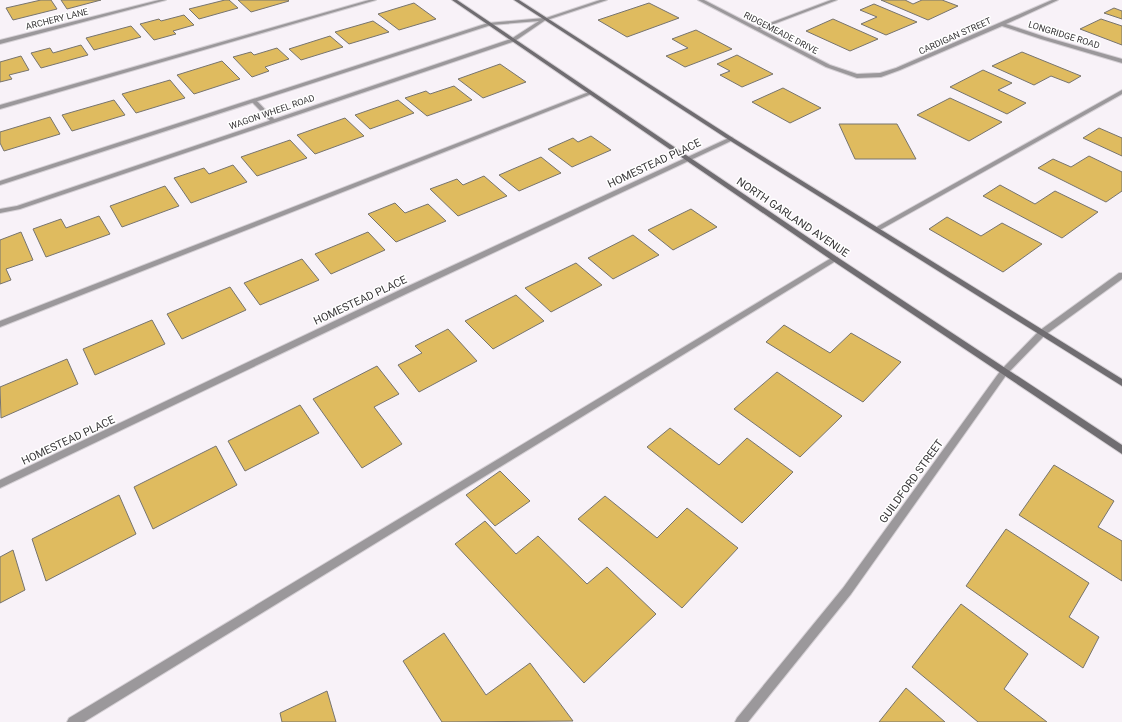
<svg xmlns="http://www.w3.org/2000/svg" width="1122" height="722" font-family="Roboto,sans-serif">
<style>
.building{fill:#dfbb5f;stroke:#77746e}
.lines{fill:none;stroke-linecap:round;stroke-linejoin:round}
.service-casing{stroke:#d5d0d5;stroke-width:2}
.minor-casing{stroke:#d5d0d5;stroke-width:2}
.tertiary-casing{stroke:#d5d0d5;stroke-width:2}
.secondary-casing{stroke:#d5d0d5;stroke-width:2}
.service{fill:#9b989b;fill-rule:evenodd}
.minor{fill:#9b989b;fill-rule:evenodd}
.tertiary{fill:#9b989b;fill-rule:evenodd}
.secondary{fill:#706d71;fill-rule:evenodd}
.labels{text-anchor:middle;stroke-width:3;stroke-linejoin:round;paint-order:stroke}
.far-street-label{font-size:9px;fill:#383638;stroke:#fff}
.street-label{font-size:11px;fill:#383638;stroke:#fff}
</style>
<rect width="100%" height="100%" fill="#f8f2f8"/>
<path class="building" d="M41,0H51L57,9L13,20L6,8Z
M61,0H101L67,9Z
M225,0H229L238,8L199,19L189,9Z
M238,0H288L289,1L251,12Z
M881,0H905L913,4L922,0H942L958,6L928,20Z
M414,3L436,19L399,30L378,14Z
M649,3L679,18L627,37L598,20Z
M874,4L917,22L886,35L861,24L877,17L860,10Z
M1114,8L1122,11V19L1104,13Z
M184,15L194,25L173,31L176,34L154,40L140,24L159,19L161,21Z
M833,19L878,39L850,51L806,31Z
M1101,19L1122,26V45L1080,29Z
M373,21L389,32L349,44L335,32Z
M131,26L141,37L94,50L86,38Z
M696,30L732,49L685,67L666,56L688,48L672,39Z
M330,36L343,47L301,60L289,49Z
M81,45L88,55L41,68L31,53L50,48L53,53Z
M277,48L289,59L265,67L269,71L252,77L233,57L251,52L254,55Z
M1022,52L1081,76L1069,83L1051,76L1034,85L992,66Z
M737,55L773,74L742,87L720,75L730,71L717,64Z
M21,56L29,70L9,75L12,79L0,82V62Z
M222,61L240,79L194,94L177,75Z
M500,64L526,82L483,98L458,79Z
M983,70L1012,83L998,90L1026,103L1007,114L950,87Z
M170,80L185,98L136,113L122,94Z
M454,86L472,100L427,116L405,98L426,91L430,94Z
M783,88L821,108L790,123L752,102Z
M950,98L1002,122L969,141L917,115Z
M114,100L125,115L72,131L62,115Z
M398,100L414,113L370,129L355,115Z
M50,117L60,134L4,151L0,143V132Z
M345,118L364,136L315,154L297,135Z
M839,124H897L916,159H855Z
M1099,128L1122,138V156L1083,138Z
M591,136L611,150L572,167L548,149L573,138L578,142Z
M290,140L307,158L257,176L241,157Z
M1089,156L1122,172V191L1106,202L1038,168L1053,159L1071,167Z
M541,157L561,173L519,191L499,175Z
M233,165L247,182L191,203L174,178L204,168L209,174Z
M484,176L507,196L458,216L430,189L457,179L463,185Z
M1000,185L1035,204L1055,191L1098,212L1062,238L983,196Z
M165,186L179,206L122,227L110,206Z
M395,203L405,213L428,204L446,221L396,242L368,214Z
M691,209L717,227L673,250L648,230Z
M99,216L110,234L46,257L33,229L61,219L66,228Z
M947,217L981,236L1002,223L1042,244L1003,272L929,229Z
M21,232L33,260L6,269L11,280L0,284V240Z
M368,232L385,250L331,274L315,254Z
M633,235L659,255L613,279L588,258Z
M302,259L319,280L260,305L244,283Z
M576,263L602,285L551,312L525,288Z
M230,287L246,310L182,339L167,314Z
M516,295L544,321L493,349L465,321Z
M152,320L165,344L95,375L83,349Z
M784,325L830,353L851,333L901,362L863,402L766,342Z
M448,329L477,361L419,392L398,365L422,353L415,346Z
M67,359L78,384L1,418L0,387Z
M377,366L399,394L374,407L402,444L362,468L313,399Z
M777,372L842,416L800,457L734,409Z
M300,405L319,433L245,471L228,441Z
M670,428L719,465L747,438L793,472L742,523L647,447Z
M216,446L237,485L153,529L134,487Z
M1054,465L1114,501L1098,527L1122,541V581L1019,515Z
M500,471L530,501L495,526L466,495Z
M119,495L136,534L46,581L32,539Z
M605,496L657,538L687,508L738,548L682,608L578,519Z
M485,521L516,554L538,536L587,584L607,567L656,614L584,683L455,544Z
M1006,529L1089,583L1069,617L1099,637L1083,668L966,586Z
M13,550L25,590L0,603V557Z
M961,604L1028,654L1004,689L1047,722H978L912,667Z
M444,633L486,695L530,663L573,721L442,722L403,661Z
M906,688L945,722H879Z
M327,691L336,722H282L280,713Z"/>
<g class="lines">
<g class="service-casing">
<path id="service" d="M369,0H376L0,109V105Z
M831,0H837L758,30L754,29Z
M1122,90V94L878,231H876L873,229Z
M589,92L594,93L0,327V321Z
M833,257H837L839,259L84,722H67L69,718Z"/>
</g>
<g class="minor-casing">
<path id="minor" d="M159,0H166L0,44V40Z
M600,0H607L547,20L543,19Z
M698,0H704L830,65L857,74L880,73L896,68L1052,0H1058L1006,24L1045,37L1122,59V63L1041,39L1002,26L900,70L881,77L857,78L826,67Z
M252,100H256L275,120V122H271L252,102Z
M1119,273H1122V279L1045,335L1007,374L851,594L748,722H735L737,718L843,588L1001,370L1039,331Z"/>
</g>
<g class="tertiary-casing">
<path id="tertiary" d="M544,18L547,19L515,41L20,209L0,213V209L17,206L511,39L539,21L491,25L0,185V181L488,23Z
M731,137L733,138V140L408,293L0,488V480L402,289Z"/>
</g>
<g class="secondary-casing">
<path id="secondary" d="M452,0H457L837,257L1122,445V454L833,261Z
M514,0H519L733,138L1122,379V386L729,140Z"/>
</g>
<use href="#service" class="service"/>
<use href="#minor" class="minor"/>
<use href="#tertiary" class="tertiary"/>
<use href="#secondary" class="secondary"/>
</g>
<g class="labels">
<g class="far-street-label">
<text transform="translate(57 19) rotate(-14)" y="3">ARCHERY LANE</text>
<text transform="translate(781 33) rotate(27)" y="3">RIDGEMEADE DRIVE</text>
<text transform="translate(1064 35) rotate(17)" y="3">LONGRIDGE ROAD</text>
<text transform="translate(955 36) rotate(-24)" y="3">CARDIGAN STREET</text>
<text transform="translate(272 112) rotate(-19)" y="3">WAGON WHEEL ROAD</text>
</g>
<g class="street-label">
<text transform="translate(654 163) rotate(-25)" y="4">HOMESTEAD PLACE</text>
<text transform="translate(793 217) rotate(34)" y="4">NORTH GARLAND AVENUE</text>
<text transform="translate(360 300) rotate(-25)" y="4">HOMESTEAD PLACE</text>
<text transform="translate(68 440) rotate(-25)" y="4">HOMESTEAD PLACE</text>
<text transform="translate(911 481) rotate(-54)" y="4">GUILDFORD STREET</text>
</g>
</g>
</svg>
